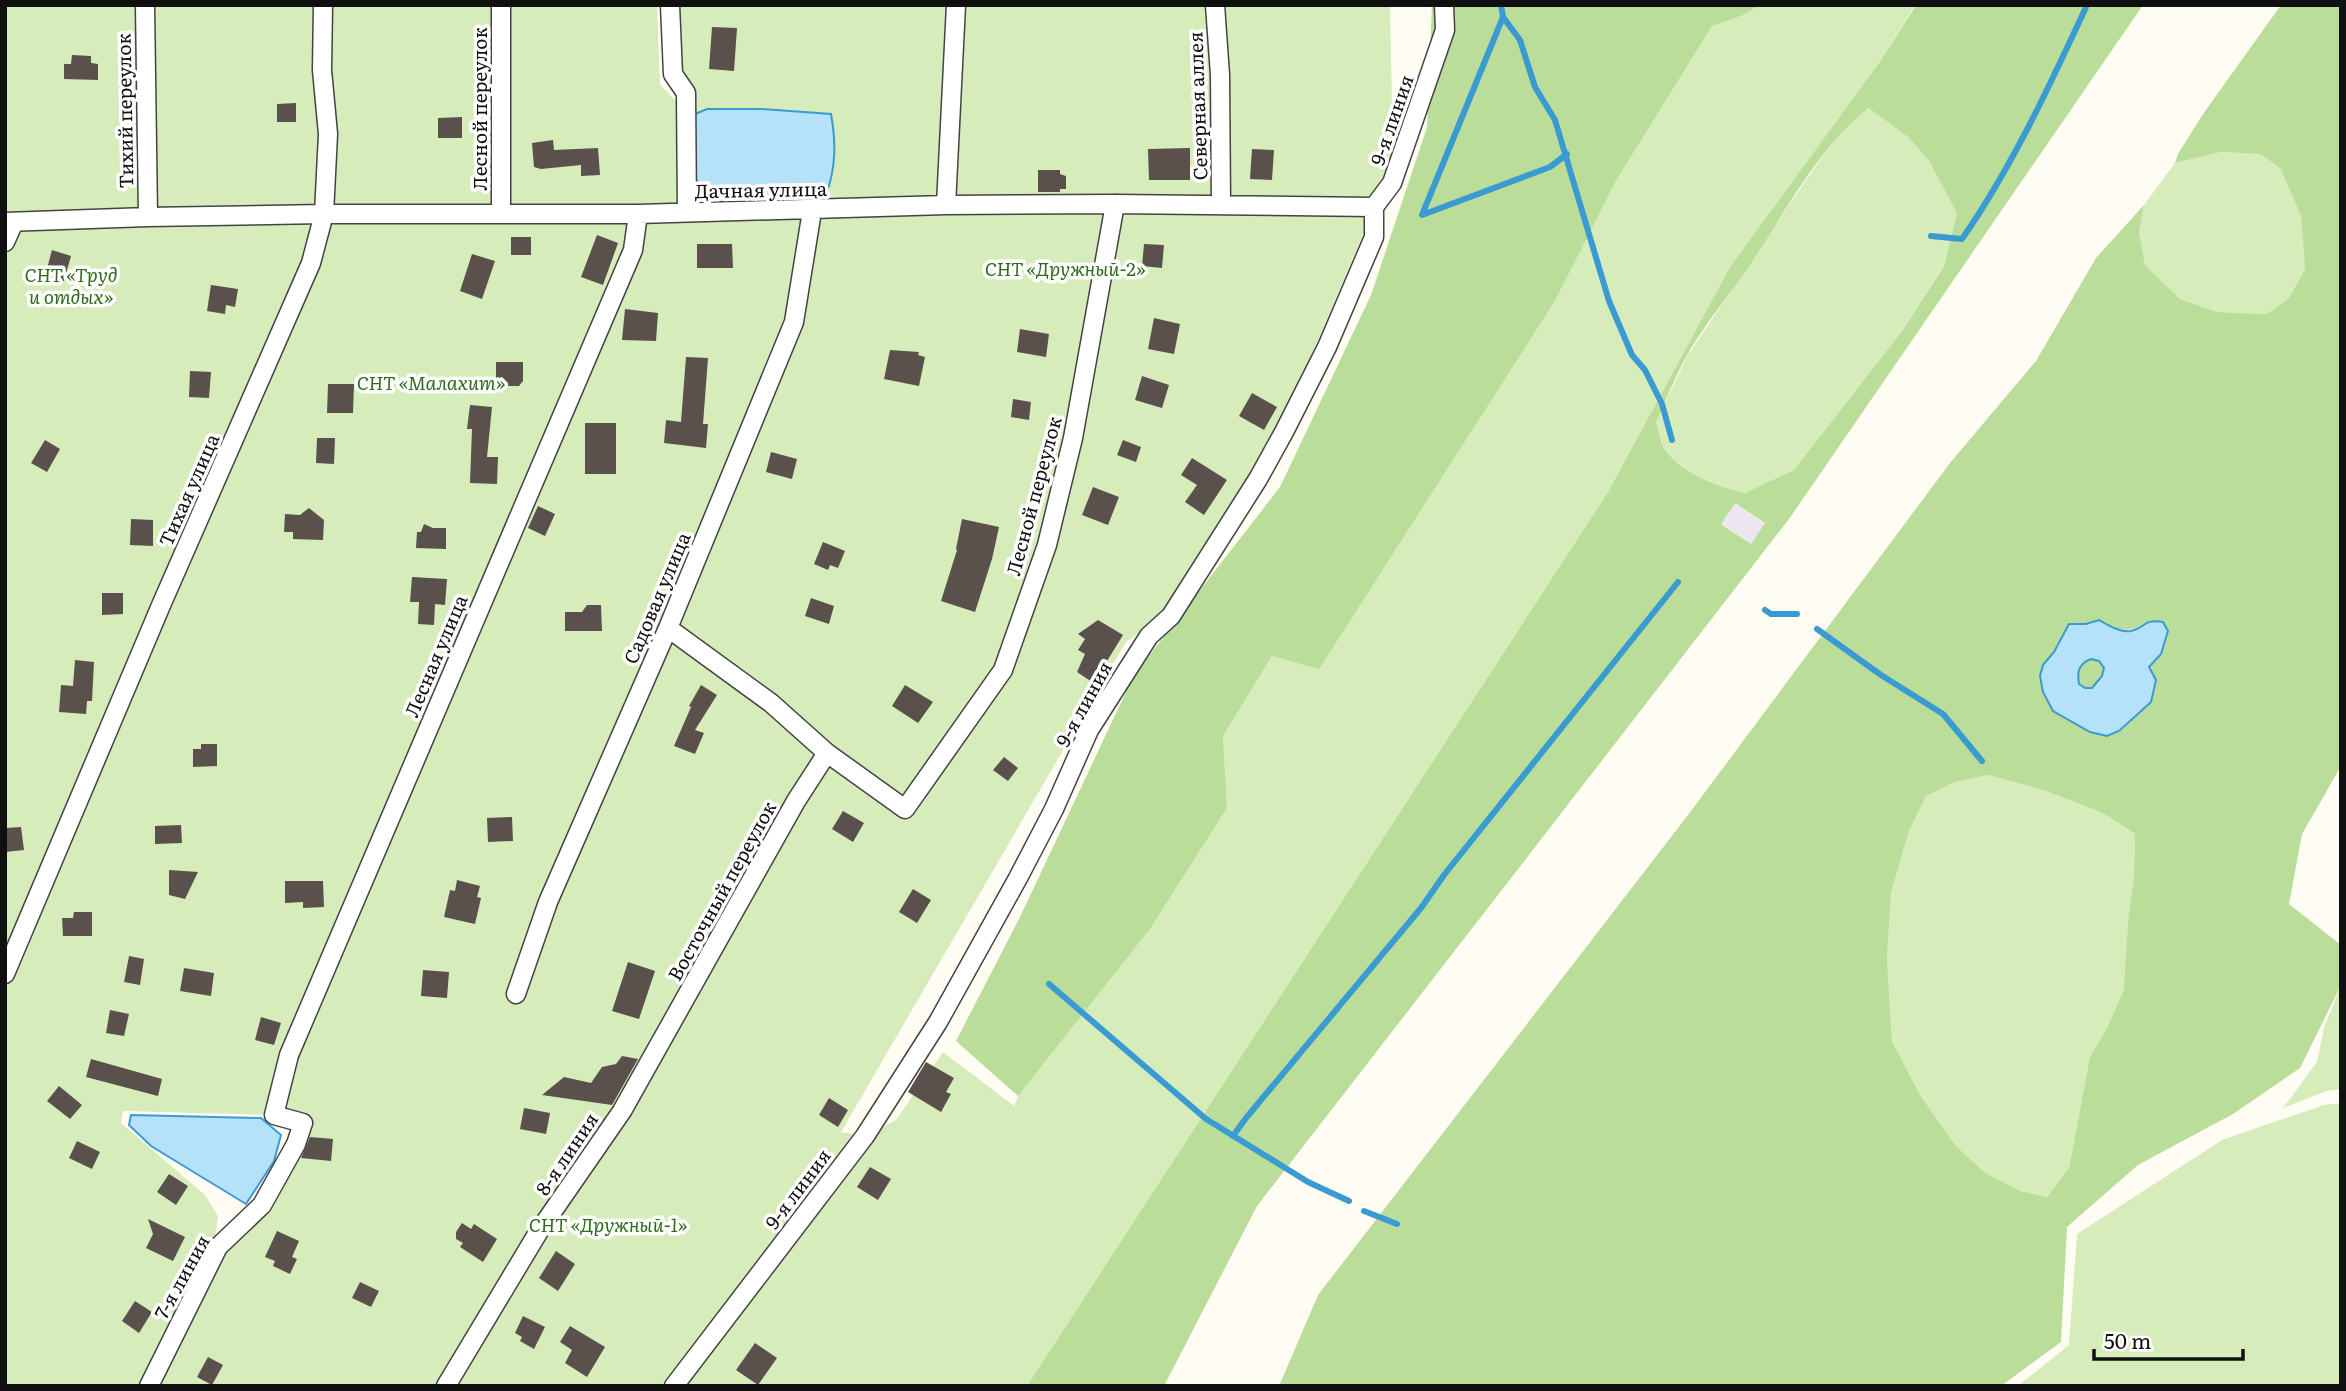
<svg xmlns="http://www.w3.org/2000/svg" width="2346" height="1391" font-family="Literata,serif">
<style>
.industrial{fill:#ede5ef}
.green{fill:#d6ecbb;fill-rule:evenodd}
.forest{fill:#badd99;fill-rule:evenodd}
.water{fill:#b6e2f9;stroke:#3a9bd3;stroke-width:2;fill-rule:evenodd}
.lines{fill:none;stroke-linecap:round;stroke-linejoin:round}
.stream{stroke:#3a9bd3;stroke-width:6}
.building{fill:#5a514c}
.street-casing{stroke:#434343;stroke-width:21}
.street{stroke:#fff;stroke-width:18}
.labels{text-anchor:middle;stroke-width:7;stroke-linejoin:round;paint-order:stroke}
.street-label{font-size:19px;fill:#101010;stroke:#fff}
.park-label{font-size:19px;font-style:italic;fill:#306c1d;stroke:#fff}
</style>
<rect width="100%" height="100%" fill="#fffcf3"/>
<path class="industrial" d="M1735,503L1765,524L1751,544L1721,523Z"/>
<path class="green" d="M5,5H657L660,85L677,102L686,93L673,74L670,5H1390L1393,155L1362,237L1295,393L1294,421L1171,611L1126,642L841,1132L865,1136L896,1120L943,1052L1014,1106L1018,1096L1150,929L1227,808L1223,736L1272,656L1319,668L1555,301L1616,181L1712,26L1752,5H1915L1881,60L1730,267L1608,492L1027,1386H5ZM787,322L668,627L656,634L655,633ZM123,1111L274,1115L303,1123L262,1205L214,1246L218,1216L205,1195L121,1123Z
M1870,108L1908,137L1929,161L1957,213L1944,265L1902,331L1794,470L1745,493C1715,485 1686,476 1666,450C1661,443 1659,431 1656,423L1686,358L1789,205L1825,153L1851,122Z
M2221,152L2260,154L2280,168L2301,216L2305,269L2289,298L2267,314L2217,312L2180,299L2145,265L2139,233L2144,205L2175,163Z
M1988,775L2043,790L2103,813L2135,834L2134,878L2128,921L2125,990L2107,1028L2090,1057L2069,1168L2047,1197L2020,1191L1984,1172L1955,1145L1920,1095L1892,1041L1887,958L1891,893L1909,831L1926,796L1955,782Z
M2341,985V1089L2327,1091L2283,1108L2317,1062L2324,1028Z
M2341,1103V1386H2018L2069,1345L2077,1234L2222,1140L2324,1105Z"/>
<path class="forest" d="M1432,5H1759L1743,15L1712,26L1616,181L1555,301L1319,669L1272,656L1223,736L1227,808L1150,929L1018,1096L956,1041L1020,917L1134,675L1280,487L1371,295L1427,127Z
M1916,5H2143L1789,519L1257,1206L1164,1386H1027L1608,492L1730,267L1881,60ZM1869,108L1908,137L1929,161L1957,213L1944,266L1902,331L1794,470L1745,493C1715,485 1683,475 1665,449C1660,442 1659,430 1656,423C1666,401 1674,379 1685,359C1704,324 1734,290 1755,257C1788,207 1822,144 1869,108ZM1735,503L1765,523L1751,544L1721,524Z
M2281,5H2341V766L2302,834L2289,904L2341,945V985L2300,1068L2233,1114L2138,1165L2067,1227L2061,1342L2001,1386H1279L1318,1295L1688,815L1950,463L2036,361L2096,258L2144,205L2139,233L2145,265L2180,299L2217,312L2267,314L2289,298L2305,269L2301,216L2280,168L2260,154L2221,152L2175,163L2178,154L2203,114ZM2099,620C2115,629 2128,635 2144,623L2161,654L2149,667L2151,702L2119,731L2071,721L2053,711L2043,692L2041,684L2043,665L2054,652L2062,635L2075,623L2086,624ZM1988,775L2043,790L2103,813L2135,834L2134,878L2128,921L2124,990L2107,1028L2090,1057L2069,1168L2047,1197L2020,1191L1984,1172L1955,1145L1920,1095L1892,1041L1887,958L1891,893L1909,831L1926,796L1955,782Z
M2091,659L2099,661L2104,668L2102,676L2092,688H2085L2079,684C2077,672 2078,664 2091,659Z"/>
<path class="water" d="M707,109H761L831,114C836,142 836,166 827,192L701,187L695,178V114Z
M2099,620C2108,625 2121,633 2131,631C2147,627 2142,619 2163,622L2168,631L2161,654L2149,667L2156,680L2151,702L2119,731L2107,736L2090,732L2053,711L2043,692L2040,676L2043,665L2054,652L2069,624H2086ZM2091,659L2099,661L2104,668L2102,676L2092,688H2085L2079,684C2077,672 2078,664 2091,659Z
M131,1115L261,1118L281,1135L274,1161L246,1204L151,1146L129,1125Z"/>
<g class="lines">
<path class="stream" d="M1501,5L1503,17L1520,40L1535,87L1555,120L1609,301L1632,355L1645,370L1662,404L1672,440
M1503,17L1422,215L1550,167L1567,154
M1931,236L1962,239C2012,167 2050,85 2087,5
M1765,610L1771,614H1797
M1817,629L1881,675L1943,714L1982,761
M1049,984L1206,1119L1308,1182L1349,1201
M1233,1136L1246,1118L1421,908L1444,875L1678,582
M1364,1211L1397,1224"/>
</g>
<path class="building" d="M712,27L737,28L734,71L709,69Z
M72,55L91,56V63L98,64V80L64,79V64H71Z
M296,103V122H277V104Z
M462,117V138H438V118Z
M553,140L554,150L598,148L600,175L581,176V165L541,169L534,167L532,143Z
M1190,148V180H1149L1148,149Z
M1252,149L1274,150L1272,180L1250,179Z
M1038,170H1060V174L1066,176V189H1060V192H1038Z
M597,235L618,243L603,285L581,277Z
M511,237H531V255H511Z
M697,244H732L733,268H697Z
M1144,244L1164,245L1162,268L1142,266Z
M52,250L71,256L64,281L45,276Z
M472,254L495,261L482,299L460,291Z
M211,285L238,289L235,307L226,305L225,314L207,311Z
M625,309L658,313L656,341L622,340Z
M1154,318L1180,324L1174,354L1148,349Z
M1020,329L1049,334L1046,357L1017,352Z
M890,350L919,352L918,355L925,357L919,386L884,379Z
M686,357L708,358L703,424H708L706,448L664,443L666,420L681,422Z
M496,362H523V381L519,386H496Z
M190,371L211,372L209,398L189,397Z
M1142,376L1169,385L1162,408L1135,400Z
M328,384H354L353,413H327Z
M1252,393L1277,407L1264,430L1239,416Z
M1013,399L1031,402L1029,420L1011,417Z
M470,405L492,407L487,457H498L497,484L470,483L472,429H467Z
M585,423H616V474H585Z
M317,438H335L334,464L316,463Z
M45,440L60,449L47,472L31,463Z
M1123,440L1141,447L1136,462L1117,455Z
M771,452L797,459L792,479L766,472Z
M1192,458L1227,480L1204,515L1185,502L1197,485L1181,475Z
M1093,487L1119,497L1108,525L1082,515Z
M538,506L555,514L545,536L528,528Z
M309,508L324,520L323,540L293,539V532H284L285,514L300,515Z
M131,519L153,520V546L130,545Z
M962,519L999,527L992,559L975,612L941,601L957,550L956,549Z
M424,524L433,528H446V549L416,548L417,532H421Z
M823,542L845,551L838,568L830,565L828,570L814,564Z
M412,577L447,579L445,605L435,604L434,625L418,624L419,602H410Z
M102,593H123V614L102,615Z
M811,598L834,606L829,624L805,616Z
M587,605H601L602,631H565V612H582Z
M1098,620L1123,635L1104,666L1100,663L1092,682L1077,672L1085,654L1078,650L1085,639L1078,634Z
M75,660L94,662L92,701H87L86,714L59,712L61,685L73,686Z
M701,685L717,695L695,730L704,733L695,754L674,746L691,707L689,706Z
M905,685L933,702L918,723L892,706Z
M201,744H217V766L193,767V749H201Z
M1004,757L1018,768L1008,781L993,770Z
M843,811L864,823L853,842L832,829Z
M512,817L513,841L488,842L487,818Z
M181,825L182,843L155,844V826Z
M21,827L24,850L5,852V828Z
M169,870L198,872L185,899L169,895Z
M457,880L480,886L477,897L481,898L475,924L444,917L450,890L455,891Z
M285,881H323L324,907L303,908V902L285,903Z
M913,889L931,900L917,923L899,912Z
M74,912H92V936H63L62,918H73Z
M129,956L144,959L140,985L124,982Z
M628,962L655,971L639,1019L612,1011Z
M184,968L214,973L211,996L180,991Z
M423,970L449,972L447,998L421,996Z
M110,1010L129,1014L124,1036L106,1033Z
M261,1017L281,1023L274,1045L255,1040Z
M622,1056L638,1059L612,1105L542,1095L564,1077L591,1083L602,1067L616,1064Z
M91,1059L162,1079L158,1096L86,1077Z
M926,1062L954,1078L946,1092L951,1094L941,1112L908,1092Z
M59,1086L82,1105L70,1119L47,1101Z
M829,1098L848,1110L838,1127L819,1115Z
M524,1108L550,1113L546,1134L520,1129Z
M310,1137L333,1139L331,1161L301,1158Z
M77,1141L100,1152L92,1169L69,1158Z
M870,1167L891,1179L878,1200L857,1187Z
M169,1174L188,1186L176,1205L157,1192Z
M148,1219L185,1237L173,1261L146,1248L153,1234Z
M462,1223L471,1229L474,1224L497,1239L483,1262L460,1247L463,1243L456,1239V1232Z
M277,1231L299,1241L292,1257L297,1259L290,1274L273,1266L275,1261L265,1257Z
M556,1251L575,1264L558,1291L539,1278Z
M360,1282L379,1291L371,1307L352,1298Z
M135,1301L152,1312L139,1333L122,1321Z
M523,1316L545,1327L534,1349L520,1341L522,1337L515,1333Z
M570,1326L605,1347L587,1377L565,1363L572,1350L560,1342Z
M755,1343L777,1358L758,1385L736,1370Z
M208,1357L223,1365L212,1385L197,1377Z"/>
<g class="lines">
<g class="street-casing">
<path id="street" d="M145,5L148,217
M670,5L673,74L686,93L687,212
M1215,5L1220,75L1221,205
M946,205L956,5
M501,213V5
M5,222L148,217L324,214H638L946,205L1115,204L1374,207
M5,242L14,222
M668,628L771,703L827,753L905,809L1003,670L1047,545L1073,438L1115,204
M5,974L162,603L311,263L324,214L328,134L322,70L323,5
M516,994L548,902L668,628L794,322L812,211
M149,1386L218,1247L262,1205L296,1144L303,1123L274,1115L289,1055L633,250L638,214
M446,1386L539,1231L622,1111L796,801L827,753
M674,1386L865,1136L938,1022L1018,878L1054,809L1089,730L1149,636L1171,616L1258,479L1284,432L1327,347L1374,237V207L1392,183L1445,30L1444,5"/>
</g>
<use href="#street" class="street"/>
</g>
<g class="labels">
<g class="street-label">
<text transform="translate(1198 106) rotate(-92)" y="7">Северная аллея</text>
<text transform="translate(480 109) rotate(-90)" y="7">Лесной переулок</text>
<text transform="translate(125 111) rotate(-91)" y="7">Тихий переулок</text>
<text transform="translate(1392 120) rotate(-71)" y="7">9-я линия</text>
<text transform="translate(761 190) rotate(-1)" y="7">Дачная улица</text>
<text transform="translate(189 490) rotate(-66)" y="7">Тихая улица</text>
<text transform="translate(1034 496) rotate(-75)" y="7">Лесной переулок</text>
<text transform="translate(657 598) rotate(-67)" y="7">Садовая улица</text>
<text transform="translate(436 656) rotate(-67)" y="7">Лесная улица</text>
<text transform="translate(1084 704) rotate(-61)" y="7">9-я линия</text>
<text transform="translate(722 891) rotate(-61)" y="7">Восточный переулок</text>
<text transform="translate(567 1154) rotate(-56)" y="7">8-я линия</text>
<text transform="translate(798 1189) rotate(-53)" y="7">9-я линия</text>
<text transform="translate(182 1277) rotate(-61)" y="7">7-я линия</text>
</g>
<g class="park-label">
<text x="1065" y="276">СНТ «Дружный-2»</text>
<text x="71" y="282">СНТ «Труд<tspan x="71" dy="22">и отдых»</tspan></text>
<text x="431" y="390">СНТ «Малахит»</text>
<text x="608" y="1232">СНТ «Дружный-1»</text>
</g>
</g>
<rect width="2346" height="1391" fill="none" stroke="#101010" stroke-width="14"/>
<path d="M2094 1349v10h149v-10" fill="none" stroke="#101010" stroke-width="3.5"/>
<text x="2104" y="1349" font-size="21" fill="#101010" stroke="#ffffff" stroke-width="5" paint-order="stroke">50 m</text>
</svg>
